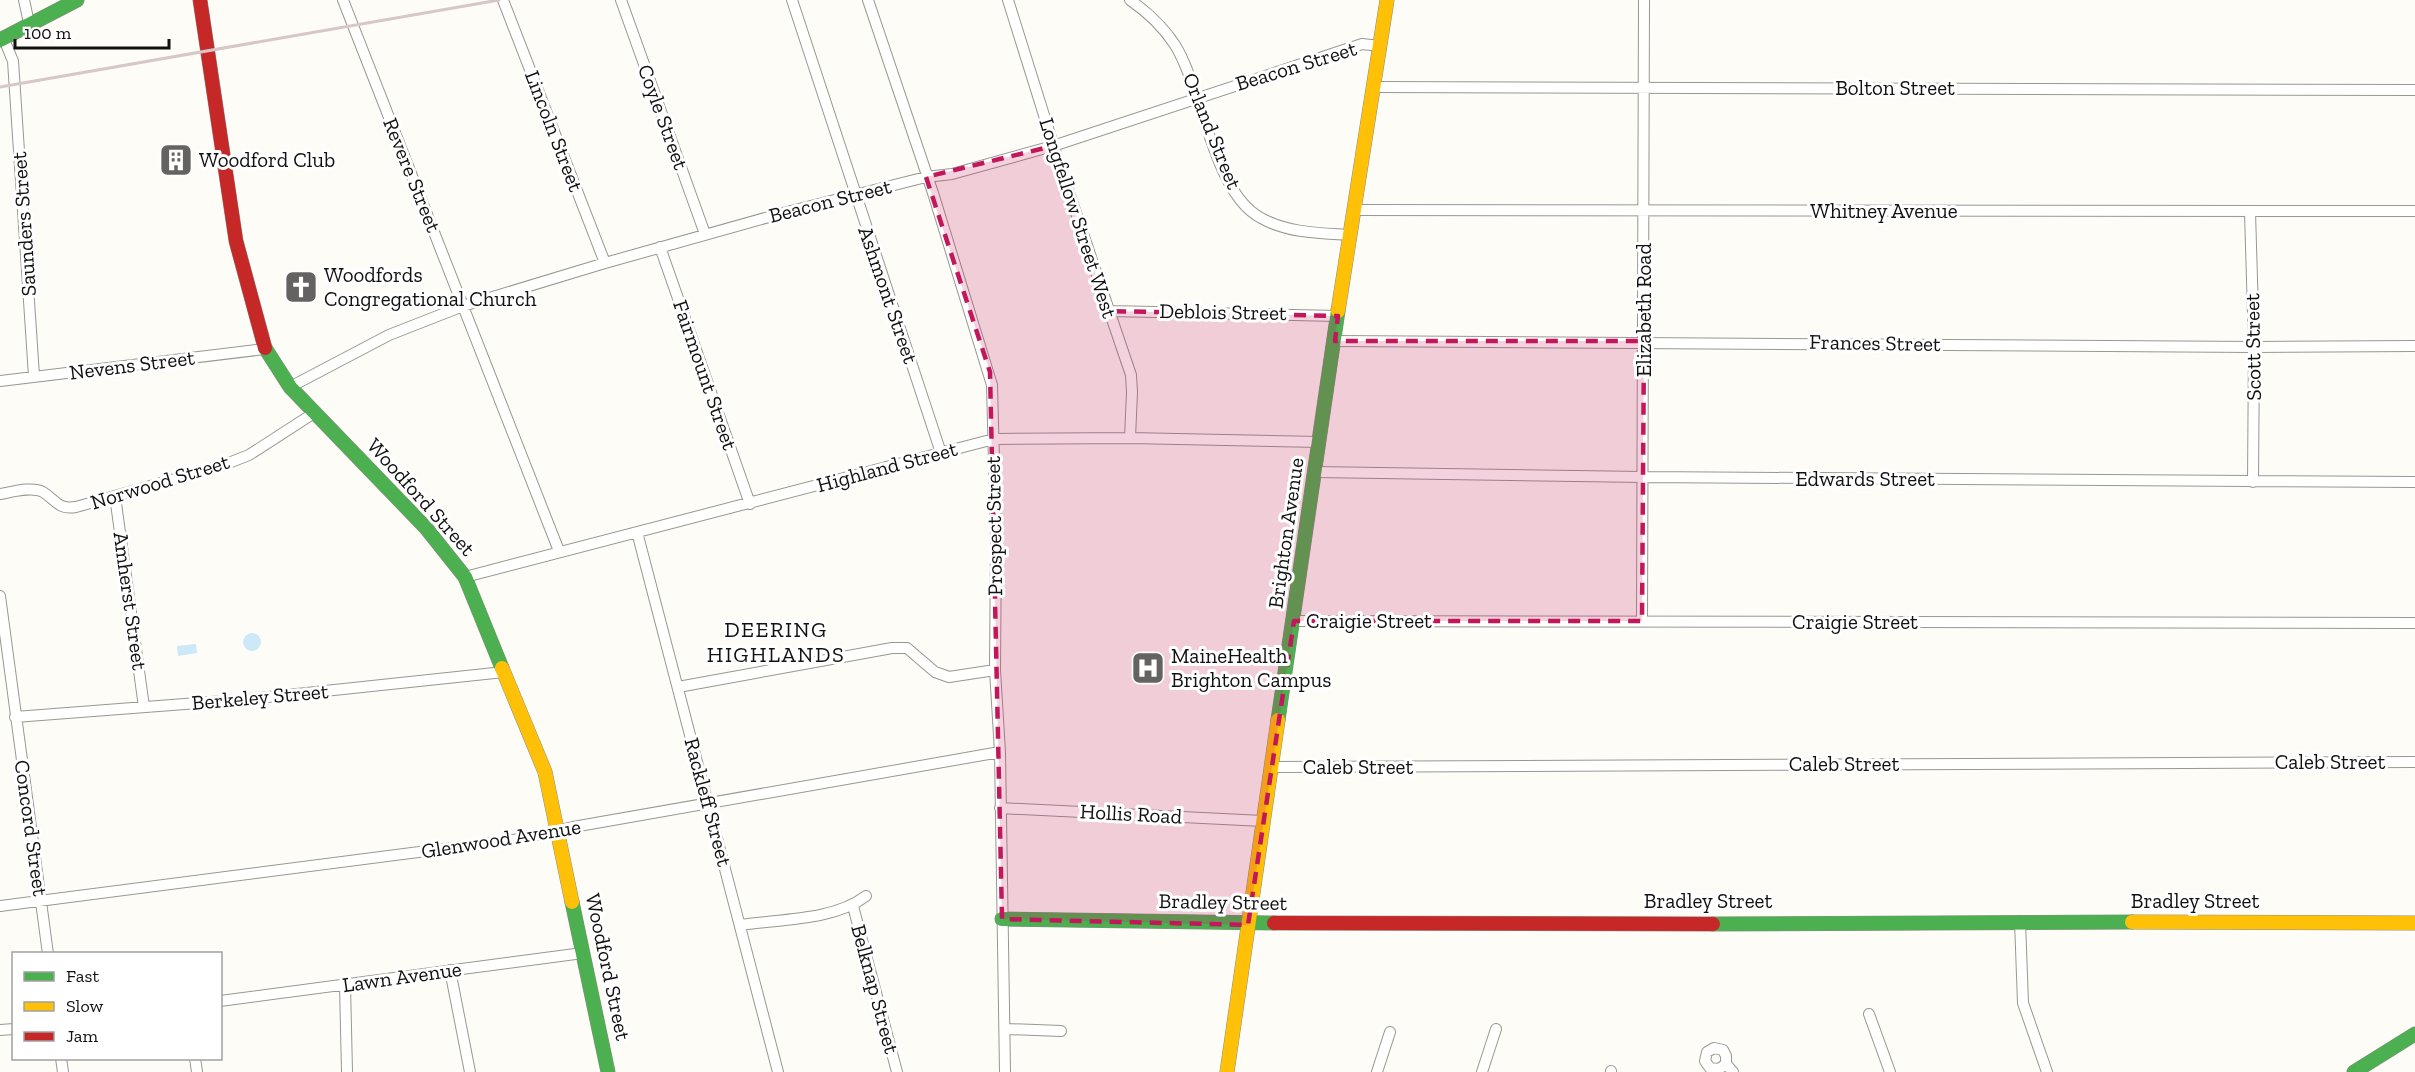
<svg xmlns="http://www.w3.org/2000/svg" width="2415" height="1072" font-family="'Zilla Slab',serif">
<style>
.water{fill:#cde8f7}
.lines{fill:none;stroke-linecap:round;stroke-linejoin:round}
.street-casing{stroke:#979795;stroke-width:12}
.fast-casing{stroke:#8e8d8b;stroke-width:15}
.slow-casing{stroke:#8e8d8b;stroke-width:15}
.jam-casing{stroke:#8e8d8b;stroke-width:15}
.street{stroke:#fffffe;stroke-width:10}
.fast{stroke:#4caf50;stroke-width:14}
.slow{stroke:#ffc107;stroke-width:14}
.jam{stroke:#c62828;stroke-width:14}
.rail{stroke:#d9c6c7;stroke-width:3}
.marked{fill:#c2185b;fill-opacity:0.2;stroke:#c2185b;stroke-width:4.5;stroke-dasharray:12 8;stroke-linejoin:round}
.labels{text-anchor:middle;stroke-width:6;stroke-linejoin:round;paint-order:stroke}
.street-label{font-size:21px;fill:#111;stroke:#fff}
.poi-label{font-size:21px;fill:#111;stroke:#fff;text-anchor:start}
.neighbourhood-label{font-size:22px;letter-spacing:1.5px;fill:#111;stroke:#fff}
</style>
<rect width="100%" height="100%" fill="#fdfcf7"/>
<path class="water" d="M243 642a9 9 0 1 1 18 0a9 9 0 1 1-18 0Z
M196,644L197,653L178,656L177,646Z"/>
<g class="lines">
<g class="street-casing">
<path id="street" d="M24,0L29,23
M343,0L559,551
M503,0L605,263
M621,0L705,234
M792,0L941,453
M868,0L933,193L992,385L996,539L995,670L1000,752L1005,1072
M1008,0L1058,160L1131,375L1132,392L1130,438
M1130,0C1146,11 1164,28 1175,45C1203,90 1213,193 1261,218C1288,233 1319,233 1349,235
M3,37L13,61L34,376
M1374,87L2415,90
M1354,210L2415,211
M2250,212L2254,347L2253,482
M660,247L750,504
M1108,311L1338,316
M1335,341L2254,347L2415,346
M0,381L265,349
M290,387L389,335L463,306L605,263L783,213L926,177L952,174L1053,146L1362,44L1380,46
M1315,472L1643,477L2415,482
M0,494C12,492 32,486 43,492C56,500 58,510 76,507L221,466L249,455L314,413
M115,496L144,707
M637,532L778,1072
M465,577L994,439L1130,438L1320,442
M0,596L48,954
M1294,621L2415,623
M1642,621L1644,0
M678,687L892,648H907L935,672L949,677L995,670
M15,717L250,699L504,672
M1272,767L2415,762
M1000,808L1263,821
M0,906L520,839L573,827L1000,752
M853,906L897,1072
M2020,921L2023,1003L2047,1072
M740,925C780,919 833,921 866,896
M450,970L470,1072
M345,985L347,1072
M220,1001L583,953
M1869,1014L1890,1072
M1006,1029L1061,1031
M0,1030L14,1029
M61,1058L63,1072
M195,1058L197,1072
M1726,1064L1719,1069L1710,1068L1705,1061L1707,1052L1714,1048L1723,1050L1726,1056V1064L1733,1072
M1377,1072L1390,1032
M1482,1072L1496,1029
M1611,1072V1071"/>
</g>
<g class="fast-casing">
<path id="fast" d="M0,40L77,0
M265,348L290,387L426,528L465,577L502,668
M1278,720L1338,311
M572,902L608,1072
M1002,919L1274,923
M1713,924L2132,922
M2354,1072L2415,1034"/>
</g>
<g class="slow-casing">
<path id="slow" d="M1338,311L1387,0
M502,668L545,772L572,902
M2132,922L2415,923
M1227,1072L1278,720"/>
</g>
<g class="jam-casing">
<path id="jam" d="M200,0L236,241L265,348
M1274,923L1713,924"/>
</g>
<use href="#street" class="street"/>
<use href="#fast" class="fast"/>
<use href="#slow" class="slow"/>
<use href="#jam" class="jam"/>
<path class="rail" d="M0,87L499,0"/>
</g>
<path class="marked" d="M1053,146L1108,311L1338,316L1335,341H1644L1642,621H1294L1248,925L1002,919L990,372L926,177Z"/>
<defs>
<g id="building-square" transform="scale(1.725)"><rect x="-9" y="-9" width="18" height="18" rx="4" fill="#646362" stroke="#fff"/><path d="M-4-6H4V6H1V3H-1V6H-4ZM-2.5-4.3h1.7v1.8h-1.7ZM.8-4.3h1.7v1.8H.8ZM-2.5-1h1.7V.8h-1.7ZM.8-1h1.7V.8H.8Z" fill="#fff"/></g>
<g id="church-square" transform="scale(1.725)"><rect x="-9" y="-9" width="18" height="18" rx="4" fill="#646362" stroke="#fff"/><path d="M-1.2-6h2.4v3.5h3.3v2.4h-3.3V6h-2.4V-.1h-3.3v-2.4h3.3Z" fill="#fff"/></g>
<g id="hospital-square" transform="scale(1.725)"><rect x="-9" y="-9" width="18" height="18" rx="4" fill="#646362" stroke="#fff"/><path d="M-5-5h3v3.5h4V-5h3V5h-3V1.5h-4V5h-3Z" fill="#fff"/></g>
</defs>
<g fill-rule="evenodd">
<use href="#building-square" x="176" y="160"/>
<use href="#church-square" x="301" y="287"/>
<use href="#hospital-square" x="1148" y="668"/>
</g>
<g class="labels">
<g class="street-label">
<text transform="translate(1296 66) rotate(-17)" y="7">Beacon Street</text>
<text x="1895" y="95">Bolton Street</text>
<text transform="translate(663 117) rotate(70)" y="7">Coyle Street</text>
<text transform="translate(554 131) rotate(69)" y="7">Lincoln Street</text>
<text transform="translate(1212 131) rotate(68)" y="7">Orland Street</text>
<text transform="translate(412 175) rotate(68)" y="7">Revere Street</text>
<text transform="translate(830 201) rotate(-14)" y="7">Beacon Street</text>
<text x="1884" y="218">Whitney Avenue</text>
<text transform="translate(1078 218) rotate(72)" y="7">Longfellow Street West</text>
<text transform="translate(24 224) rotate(-94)" y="7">Saunders Street</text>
<text transform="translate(888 295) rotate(71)" y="7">Ashmont Street</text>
<text transform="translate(1644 310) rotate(-90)" y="7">Elizabeth Road</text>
<text transform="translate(1223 312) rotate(1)" y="7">Deblois Street</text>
<text transform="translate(1875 343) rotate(1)" y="7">Frances Street</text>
<text transform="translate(2253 347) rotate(-91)" y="7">Scott Street</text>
<text transform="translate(132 365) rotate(-7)" y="7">Nevens Street</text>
<text transform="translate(705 375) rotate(71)" y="7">Fairmount Street</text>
<text transform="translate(887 467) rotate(-15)" y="7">Highland Street</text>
<text x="1865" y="486">Edwards Street</text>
<text transform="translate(160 482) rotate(-17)" y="7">Norwood Street</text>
<text transform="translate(421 497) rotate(48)" y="7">Woodford Street</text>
<text transform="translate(994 526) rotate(-91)" y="7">Prospect Street</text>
<text transform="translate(1286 533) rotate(-82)" y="7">Brighton Avenue</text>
<text transform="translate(130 601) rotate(82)" y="7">Amherst Street</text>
<text x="1369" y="628">Craigie Street</text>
<text x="1855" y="629">Craigie Street</text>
<text transform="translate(260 697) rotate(-5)" y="7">Berkeley Street</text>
<text x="2330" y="769">Caleb Street</text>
<text x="1844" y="771">Caleb Street</text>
<text x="1358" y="774">Caleb Street</text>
<text transform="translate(708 802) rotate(75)" y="7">Rackleff Street</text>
<text transform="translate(1131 814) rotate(3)" y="7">Hollis Road</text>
<text transform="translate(31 828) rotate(82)" y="7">Concord Street</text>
<text transform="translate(501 839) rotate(-9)" y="7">Glenwood Avenue</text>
<text x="1708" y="908">Bradley Street</text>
<text x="2195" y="908">Bradley Street</text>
<text transform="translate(1223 902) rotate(1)" y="7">Bradley Street</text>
<text transform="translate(608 967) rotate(78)" y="7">Woodford Street</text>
<text transform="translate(402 977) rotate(-8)" y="7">Lawn Avenue</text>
<text transform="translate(875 989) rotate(75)" y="7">Belknap Street</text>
</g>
<g class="poi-label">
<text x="199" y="167">Woodford Club</text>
<text x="324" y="282">Woodfords<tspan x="324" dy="24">Congregational Church</tspan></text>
<text x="1171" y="663">MaineHealth<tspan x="1171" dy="24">Brighton Campus</tspan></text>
</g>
<g class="neighbourhood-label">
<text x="776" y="637">DEERING<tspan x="776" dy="25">HIGHLANDS</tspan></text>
</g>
</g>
<rect x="12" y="952" width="210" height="108" fill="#ffffff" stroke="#a0a0a0" stroke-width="1.5"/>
<rect x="24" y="972" width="30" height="9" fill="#4caf50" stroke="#a0a0a0" stroke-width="1.5"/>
<text x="66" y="982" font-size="18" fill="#111111">Fast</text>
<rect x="24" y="1002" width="30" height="9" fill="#ffc107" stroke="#a0a0a0" stroke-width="1.5"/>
<text x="66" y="1012" font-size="18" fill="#111111">Slow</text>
<rect x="24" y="1032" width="30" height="9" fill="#c62828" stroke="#a0a0a0" stroke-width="1.5"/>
<text x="66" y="1042" font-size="18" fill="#111111">Jam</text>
<path d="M15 39v9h154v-9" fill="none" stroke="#111111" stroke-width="3"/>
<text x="24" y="39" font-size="18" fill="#111111" stroke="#ffffff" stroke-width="4.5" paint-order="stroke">100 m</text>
</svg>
